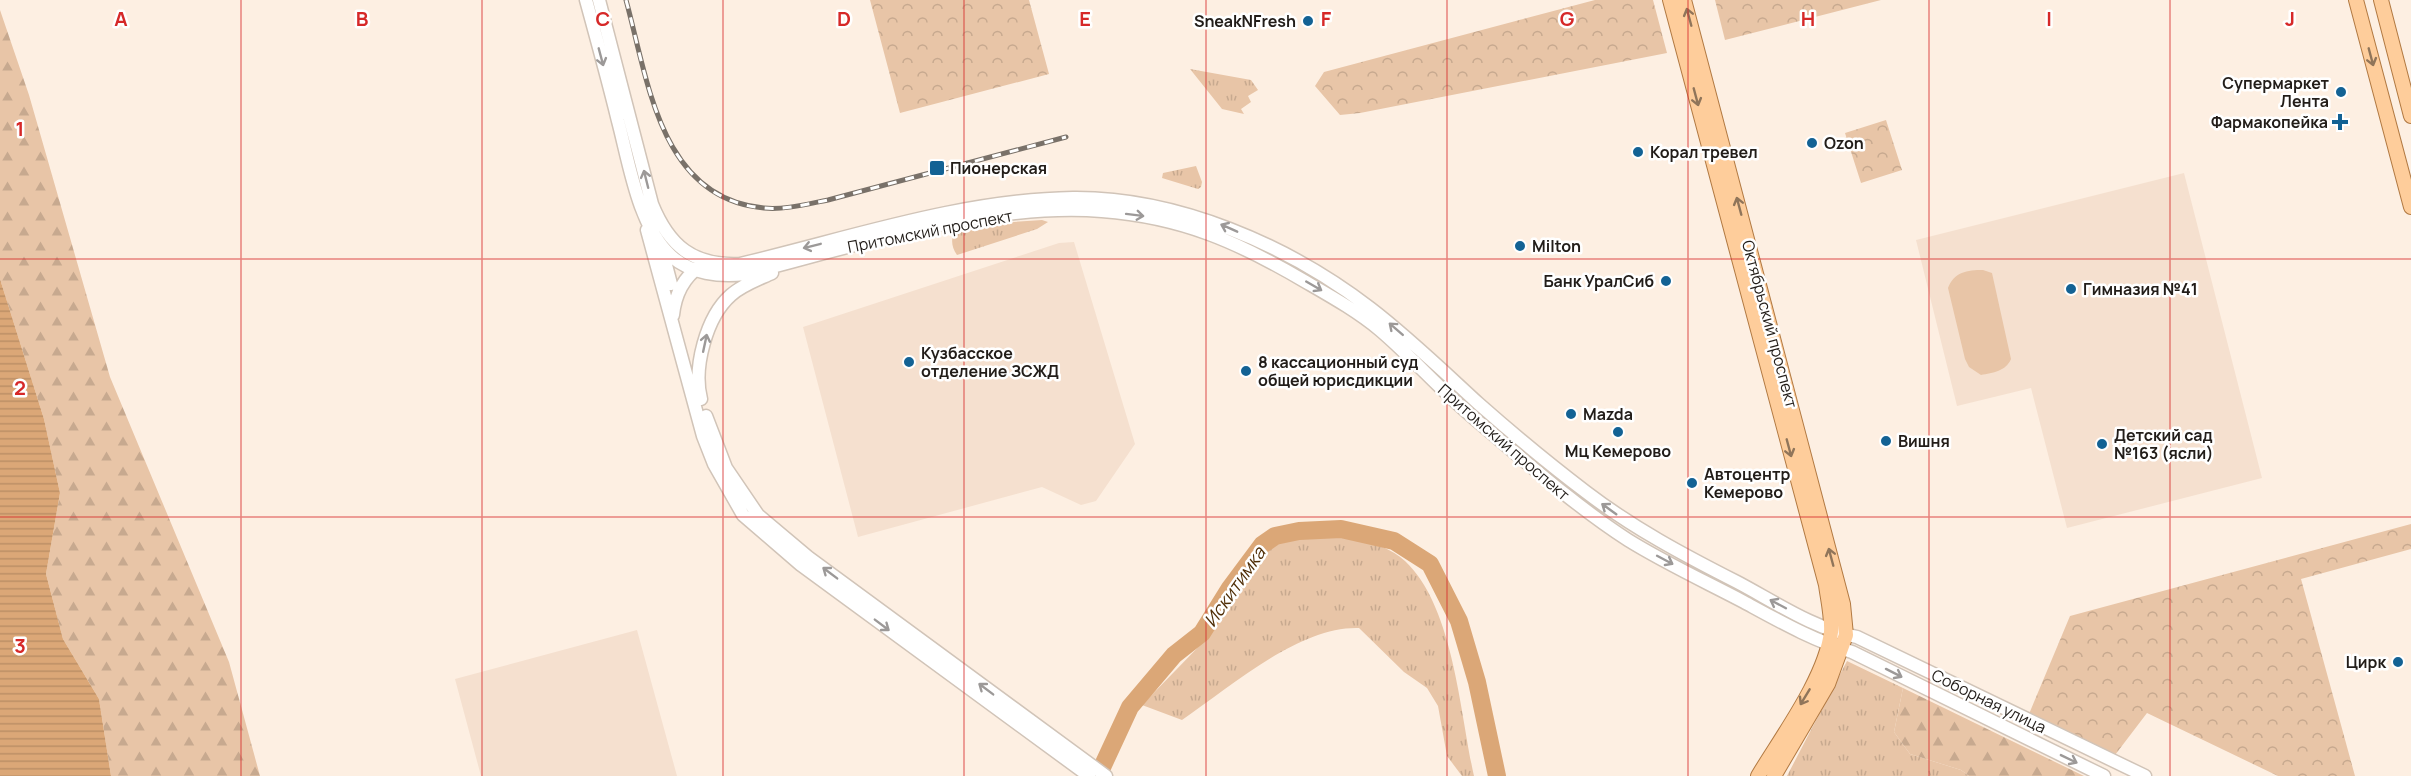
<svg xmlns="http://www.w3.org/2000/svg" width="2411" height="776" font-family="Manrope,sans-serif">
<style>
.built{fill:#f5e0cf}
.grass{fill:url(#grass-tufts)}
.forest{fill:url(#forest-firs)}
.park{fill:url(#park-crowns)}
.pitch{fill:#e8c5a7}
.water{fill:url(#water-rules)}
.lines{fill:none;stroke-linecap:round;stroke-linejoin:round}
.river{stroke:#dba777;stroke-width:18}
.secondary-casing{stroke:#d1c4b8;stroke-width:15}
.primary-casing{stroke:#b17942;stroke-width:16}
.secondary{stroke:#fff;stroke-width:12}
.primary{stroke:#fecd9b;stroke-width:14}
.rail-casing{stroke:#797169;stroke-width:5}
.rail{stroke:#fff;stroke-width:3;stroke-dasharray:9;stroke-linecap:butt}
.oneway{stroke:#90755a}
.oneway2{stroke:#9c9998}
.grid{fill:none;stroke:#d62828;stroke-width:1.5;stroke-opacity:0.55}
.poi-dot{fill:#136294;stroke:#fff;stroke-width:2}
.labels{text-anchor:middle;stroke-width:5;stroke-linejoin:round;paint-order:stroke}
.poi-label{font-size:16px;font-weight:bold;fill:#221d19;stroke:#fff;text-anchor:start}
.street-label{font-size:16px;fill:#221d19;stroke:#fff}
.water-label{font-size:18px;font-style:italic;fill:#502e07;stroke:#fff}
.grid-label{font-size:20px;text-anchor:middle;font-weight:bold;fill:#d62828;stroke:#fff;stroke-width:5;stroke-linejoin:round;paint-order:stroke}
</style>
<defs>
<pattern id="grass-tufts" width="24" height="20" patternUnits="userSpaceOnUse" patternTransform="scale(1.5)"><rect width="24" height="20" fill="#e8c5a7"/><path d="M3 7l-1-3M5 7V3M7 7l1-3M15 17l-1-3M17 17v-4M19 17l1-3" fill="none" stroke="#c7a98f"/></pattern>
<pattern id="forest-firs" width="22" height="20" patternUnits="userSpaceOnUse" patternTransform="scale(1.5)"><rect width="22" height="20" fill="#e8c5a7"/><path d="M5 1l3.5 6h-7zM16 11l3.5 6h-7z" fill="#c7a98f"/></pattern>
<pattern id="park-crowns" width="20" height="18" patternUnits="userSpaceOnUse" patternTransform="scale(1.5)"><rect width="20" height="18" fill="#e8c5a7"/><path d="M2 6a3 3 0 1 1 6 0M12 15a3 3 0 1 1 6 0" fill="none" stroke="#c7a98f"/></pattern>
<pattern id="water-rules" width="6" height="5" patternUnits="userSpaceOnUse" patternTransform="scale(1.5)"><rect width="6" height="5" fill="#dba777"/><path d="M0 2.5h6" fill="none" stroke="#bc8f66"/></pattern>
</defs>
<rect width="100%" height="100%" fill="#fdefe2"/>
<path class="built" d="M2184,173L2262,478L2067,528L2031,388L1957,406L1916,240Z
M1074,242L1135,444L1096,501L1081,505L1042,487L858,537L803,327L1059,243Z
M637,630L677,776H481L455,679Z"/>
<path class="grass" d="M1190,69L1251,80L1258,90L1248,96L1251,102L1241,109L1244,114L1222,109Z
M1196,166L1202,182L1201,187L1198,189L1162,178L1163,173Z
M1042,220L1048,222L1037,229L957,255C950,245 951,236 957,226Z
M1300,535C1333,535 1379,537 1405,561C1454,607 1460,714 1474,776H1462L1447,756L1438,706L1427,688L1404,672L1359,628C1299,626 1230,687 1182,720L1142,705L1206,639L1243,581L1248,559L1253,552L1274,541Z
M1847,661L1903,688L1894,732L1910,754L1961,770L1969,776H1787Z"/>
<path class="forest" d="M0,10L29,95L110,377L229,662L260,776H111L99,699L63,639L46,574L60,493L44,419L0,279Z
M1903,688L2084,776H1969L1961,770L1910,754L1894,732Z"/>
<path class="park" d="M870,0H1029L1049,74L900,113Z
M1595,0H1653L1667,53L1360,113L1340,115L1315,86L1324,72Z
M1715,0H1881L1725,40Z
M1886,120L1902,170L1861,183L1845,133Z
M2411,524V549L2301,579L2355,776H2278L2147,713L2115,755L2029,714L2070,616Z"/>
<path class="pitch" d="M1983,270L1992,273L2011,359C2006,371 1993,373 1981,375L1969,367L1965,359L1948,288C1954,272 1967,270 1983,270Z"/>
<path class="water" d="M0,279L44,419L60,493L46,574L63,639L99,699L111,776H0Z"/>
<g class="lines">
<path class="river" d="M1098,776L1130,707L1174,655L1202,633L1230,588L1262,545L1275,536L1299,531L1341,529L1394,541L1430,564L1459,621L1477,682L1497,776"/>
<g class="secondary-casing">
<path id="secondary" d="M586,0C597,40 608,80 618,121C629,162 638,226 671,256C691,274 720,277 745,274C855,246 988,202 1102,211C1182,217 1238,242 1306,282C1332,297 1357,311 1380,330C1413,358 1442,392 1476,420C1525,461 1574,505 1628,540C1665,563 1706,582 1744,602C1779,621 1814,641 1852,652L2104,776
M599,0L652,204C669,246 693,266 740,264C850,238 959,200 1073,198C1177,197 1288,245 1370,308C1408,337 1443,371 1479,404C1513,434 1549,464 1586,492C1633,528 1684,555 1737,582C1775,602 1814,629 1857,637L2145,776
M647,230L703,436L714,464L743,515L801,565L1089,776
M661,246L671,284
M673,315C675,295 683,278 700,266
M701,399C693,368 706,317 731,295C742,285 759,279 772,273
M706,416L726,468L758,515L808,557L1106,776"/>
</g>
<g class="primary-casing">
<path id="primary" d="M1670,0L1826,585C1828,600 1832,616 1831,632C1826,677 1782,736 1758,776
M1684,0L1843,604L1846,635L1828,684L1774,776
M2356,0L2411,207
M2381,0L2411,116"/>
</g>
<use href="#secondary" class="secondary"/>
<use href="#primary" class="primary"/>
<g class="rail-casing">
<path id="rail" d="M626,0C648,80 660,199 764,208C785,210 807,204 828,200L1066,137"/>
</g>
<use href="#rail" class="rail"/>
</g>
<defs><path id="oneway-shaft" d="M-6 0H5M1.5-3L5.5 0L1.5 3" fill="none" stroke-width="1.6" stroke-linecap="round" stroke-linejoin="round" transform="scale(1.5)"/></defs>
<g class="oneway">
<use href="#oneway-shaft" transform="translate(1689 17) rotate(-105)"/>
<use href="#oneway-shaft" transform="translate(2371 57) rotate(75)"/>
<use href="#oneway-shaft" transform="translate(1696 97) rotate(75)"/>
<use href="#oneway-shaft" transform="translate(1739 206) rotate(-105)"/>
<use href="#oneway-shaft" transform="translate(1789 448) rotate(75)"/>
<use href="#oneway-shaft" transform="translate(1831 557) rotate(-105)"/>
<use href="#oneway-shaft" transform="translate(1805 697) rotate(121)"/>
</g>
<g class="oneway2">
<use href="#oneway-shaft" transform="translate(601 57) rotate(75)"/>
<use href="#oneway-shaft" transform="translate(646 179) rotate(-104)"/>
<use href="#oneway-shaft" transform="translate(1135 215) rotate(7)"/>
<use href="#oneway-shaft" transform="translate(1229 228) rotate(-156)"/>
<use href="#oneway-shaft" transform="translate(812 246) rotate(166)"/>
<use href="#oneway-shaft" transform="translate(1314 286) rotate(30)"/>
<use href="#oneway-shaft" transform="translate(1396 329) rotate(-139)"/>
<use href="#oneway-shaft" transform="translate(705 343) rotate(-78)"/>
<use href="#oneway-shaft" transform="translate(1609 509) rotate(-144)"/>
<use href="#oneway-shaft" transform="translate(1665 560) rotate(28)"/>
<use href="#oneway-shaft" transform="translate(830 573) rotate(-143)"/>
<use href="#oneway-shaft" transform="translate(1778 604) rotate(-152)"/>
<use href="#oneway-shaft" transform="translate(882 625) rotate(37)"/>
<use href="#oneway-shaft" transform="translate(1894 673) rotate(27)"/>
<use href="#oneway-shaft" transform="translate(986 689) rotate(-143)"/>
<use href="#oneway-shaft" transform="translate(2069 759) rotate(26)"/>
</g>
<path class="grid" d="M241,0V776M482,0V776M723,0V776M964,0V776M1206,0V776M1447,0V776M1688,0V776M1929,0V776M2170,0V776M0,259H2411M0,517H2411"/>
<g class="poi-dot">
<circle cx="1308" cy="21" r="6"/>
<circle cx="2341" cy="92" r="6"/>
<path d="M2337 113h6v6h6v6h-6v6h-6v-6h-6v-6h6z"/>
<circle cx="1812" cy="143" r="6"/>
<circle cx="1638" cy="152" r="6"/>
<rect x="929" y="160" width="16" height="16" rx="3"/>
<circle cx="1520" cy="246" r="6"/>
<circle cx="1666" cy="281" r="6"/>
<circle cx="2071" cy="289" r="6"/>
<circle cx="909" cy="362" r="6"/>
<circle cx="1246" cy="371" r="6"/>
<circle cx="1571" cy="414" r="6"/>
<circle cx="1618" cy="432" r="6"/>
<circle cx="1886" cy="441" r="6"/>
<circle cx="2102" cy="444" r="6"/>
<circle cx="1692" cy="483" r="6"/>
<circle cx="2398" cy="662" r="6"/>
</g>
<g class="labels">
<g class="poi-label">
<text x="1296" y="27" text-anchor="end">SneakNFresh</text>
<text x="2329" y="89" text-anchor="end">Супермаркет<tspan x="2329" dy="18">Лента</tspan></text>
<text x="2328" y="128" text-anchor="end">Фармакопейка</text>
<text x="1824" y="149">Ozon</text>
<text x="1650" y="158">Корал тревел</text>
<text x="950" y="174">Пионерская</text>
<text x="1532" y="252">Milton</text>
<text x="1654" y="287" text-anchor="end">Банк УралСиб</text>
<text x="2083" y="295">Гимназия №41</text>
<text x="921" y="359">Кузбасское<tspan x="921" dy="18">отделение ЗСЖД</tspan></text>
<text x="1258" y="368">8 кассационный суд<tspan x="1258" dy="18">общей юрисдикции</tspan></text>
<text x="1583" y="420">Mazda</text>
<text x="2114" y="441">Детский сад<tspan x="2114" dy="18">№163 (ясли)</tspan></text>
<text x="1898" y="447">Вишня</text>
<text x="1618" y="457" text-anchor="middle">Мц Кемерово</text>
<text x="1704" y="480">Автоцентр<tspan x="1704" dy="18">Кемерово</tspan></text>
<text x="2386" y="668" text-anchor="end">Цирк</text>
</g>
<g class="street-label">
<text transform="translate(930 231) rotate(-11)" y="6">Притомский проспект</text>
<text transform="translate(1770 324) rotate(75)" y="6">Октябрьский проспект</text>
<text transform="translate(1504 442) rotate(41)" y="6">Притомский проспект</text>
<text transform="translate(1989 701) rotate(26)" y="6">Соборная улица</text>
</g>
<g class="water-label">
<text transform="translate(1235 587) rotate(-55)" y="6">Искитимка</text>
</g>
</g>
<g class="grid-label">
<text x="121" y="26">A</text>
<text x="362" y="26">B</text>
<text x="603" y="26">C</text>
<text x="844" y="26">D</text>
<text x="1085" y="26">E</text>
<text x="1326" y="26">F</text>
<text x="1567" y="26">G</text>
<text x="1808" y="26">H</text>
<text x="2049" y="26">I</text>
<text x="2290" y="26">J</text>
<text x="20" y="136">1</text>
<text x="20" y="395">2</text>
<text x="20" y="653">3</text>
</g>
</svg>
